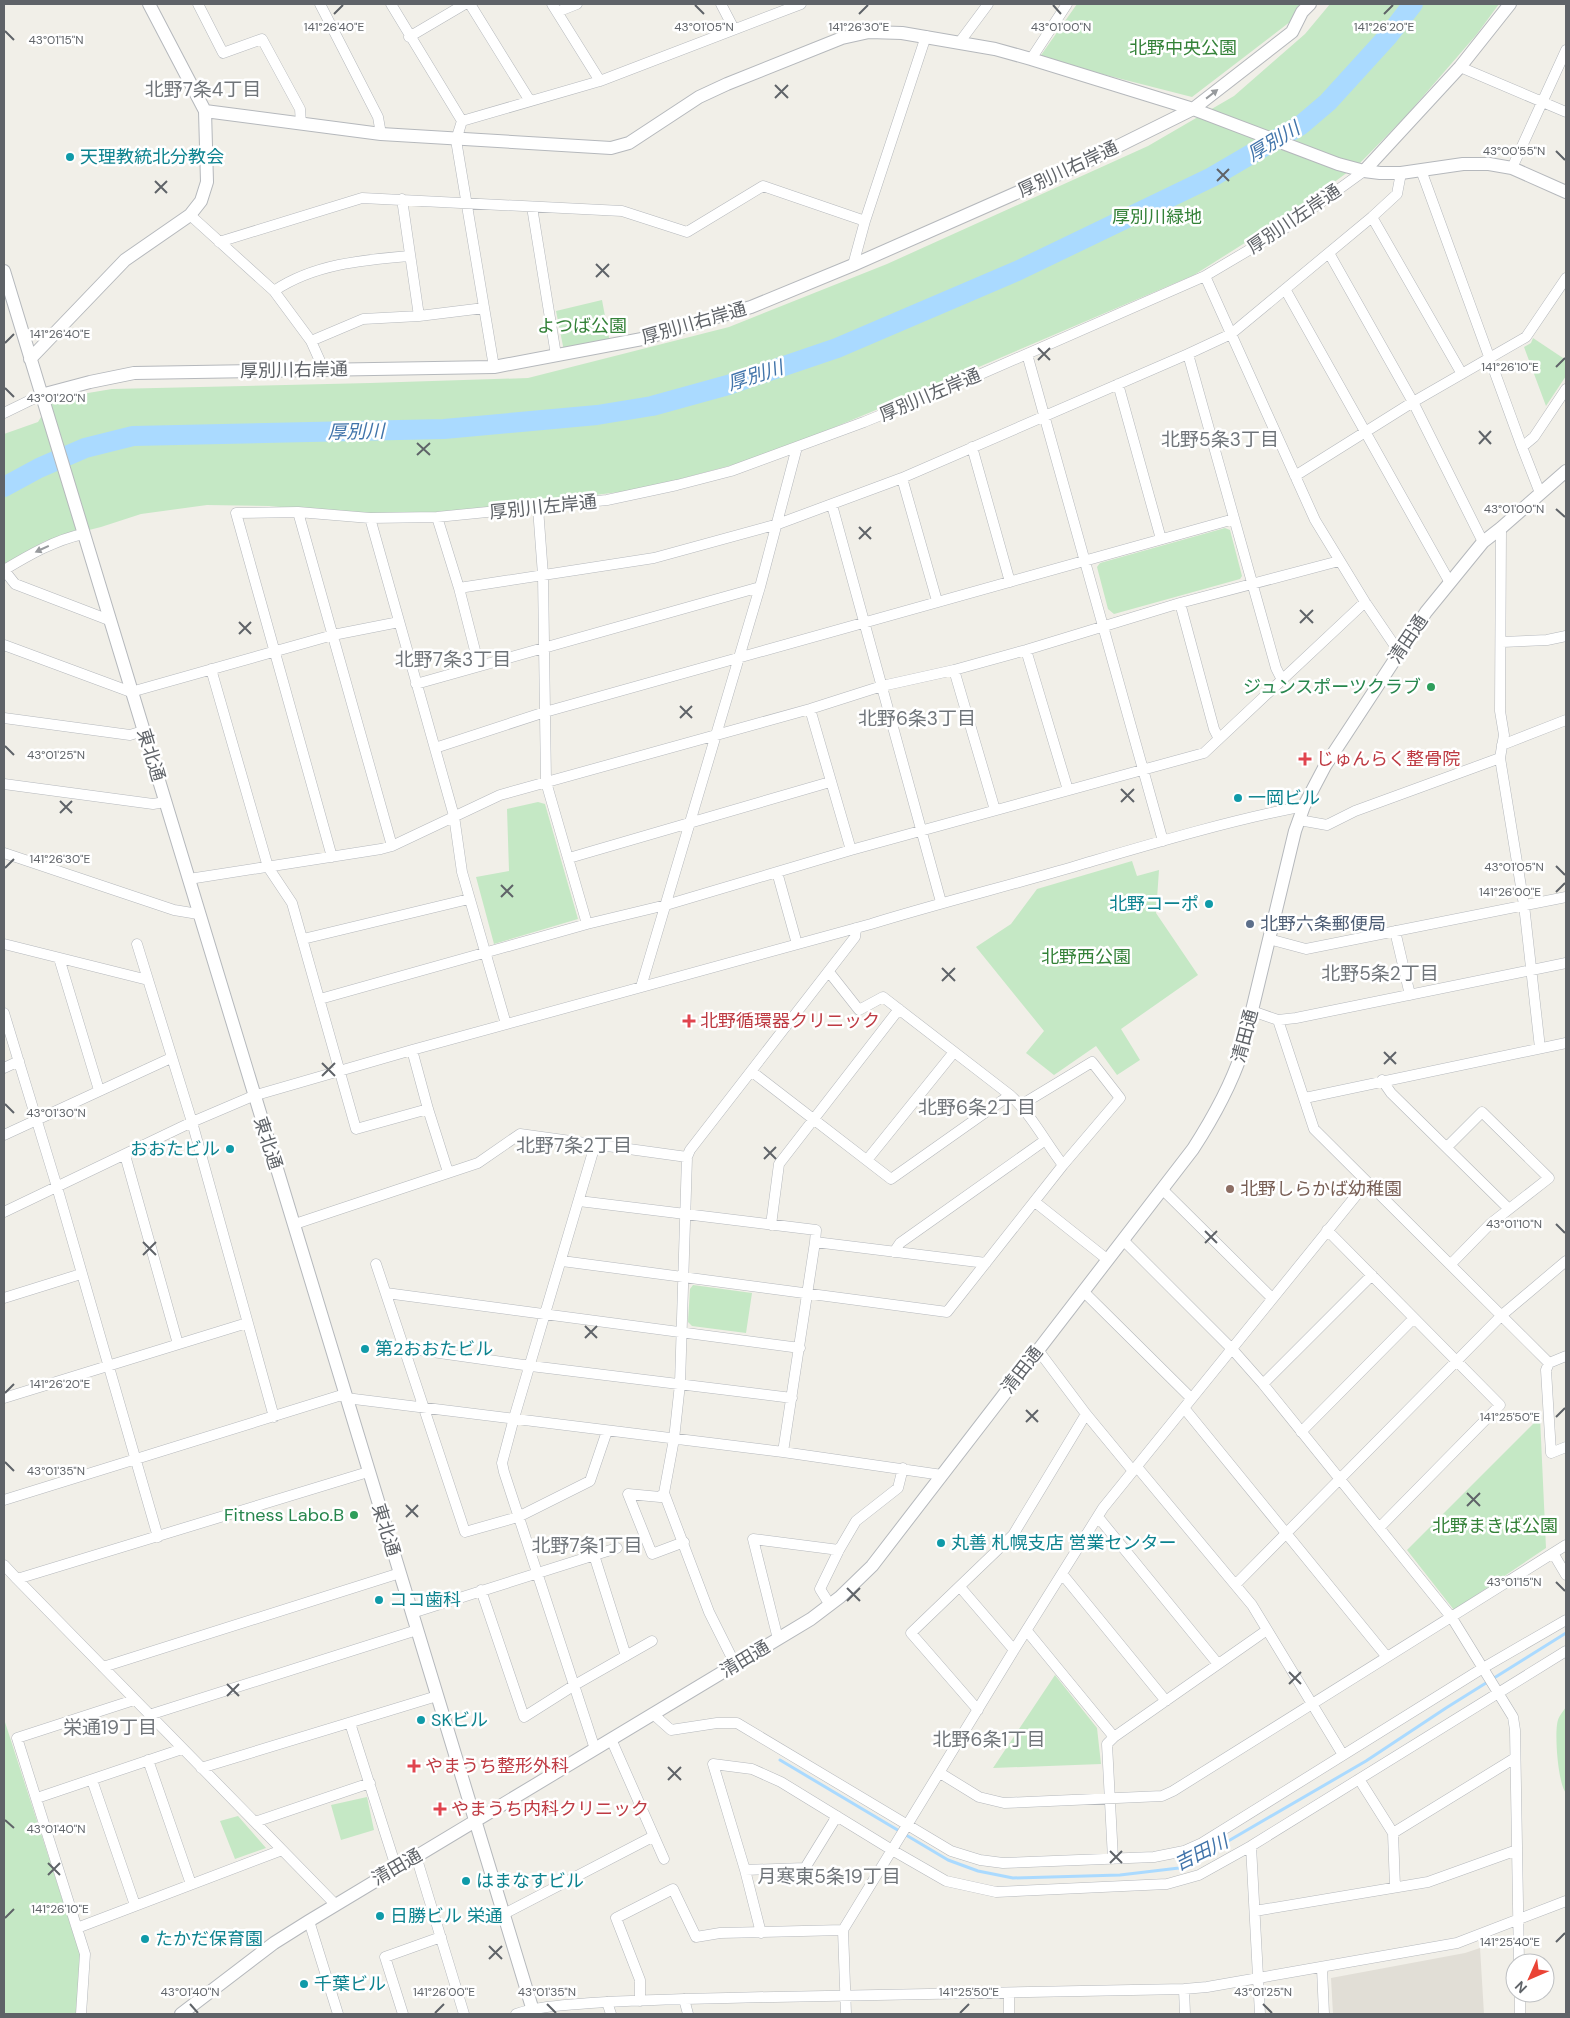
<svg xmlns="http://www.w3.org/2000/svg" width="1570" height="2018" font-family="'DM Sans','Noto Sans JP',sans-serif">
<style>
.education{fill:#e1ded6}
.green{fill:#c5e8c5}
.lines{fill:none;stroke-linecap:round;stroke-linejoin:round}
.stream{stroke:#aadaff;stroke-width:3}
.river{stroke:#aadaff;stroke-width:20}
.minor-casing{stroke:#b5b8bc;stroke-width:11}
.tertiary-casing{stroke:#b5b8bc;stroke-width:14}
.minor{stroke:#fff;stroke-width:10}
.tertiary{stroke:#fff;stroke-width:12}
.oneway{fill:#979a9d}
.ticks{fill:none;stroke:#5f6368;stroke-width:2}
.culture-dot{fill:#0f9aa8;stroke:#fff;stroke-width:2}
.leisure-dot{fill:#2e9e5b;stroke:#fff;stroke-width:2}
.health-dot{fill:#e0444e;stroke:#fff;stroke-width:2}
.service-dot{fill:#5c6f8a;stroke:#fff;stroke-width:2}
.education-dot{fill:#8d6e63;stroke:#fff;stroke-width:2}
.labels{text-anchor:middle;stroke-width:5;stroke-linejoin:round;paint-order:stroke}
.park-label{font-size:18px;fill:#348238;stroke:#fff}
.culture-label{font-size:18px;fill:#0d838f;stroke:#fff;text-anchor:start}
.street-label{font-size:18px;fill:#5f6368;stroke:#fff}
.leisure-label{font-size:18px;fill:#27864d;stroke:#fff;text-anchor:end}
.health-label{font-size:18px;fill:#be3a42;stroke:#fff;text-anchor:start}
.service-label{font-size:18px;fill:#4e5e75;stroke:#fff;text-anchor:start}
.education-label{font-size:18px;fill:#785e54;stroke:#fff;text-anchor:start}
.neighbourhood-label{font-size:19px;fill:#70757a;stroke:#fff}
.water-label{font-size:19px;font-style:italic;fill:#4174aa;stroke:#fff}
.ticks-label{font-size:12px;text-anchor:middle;fill:#5f6368;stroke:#fff;stroke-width:5;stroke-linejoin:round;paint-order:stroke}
</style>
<rect width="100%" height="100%" fill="#f1efe8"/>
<path class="education" d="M1480,1948L1484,2014H1333L1331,1978L1465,1953Z"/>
<path class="green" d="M1077,4H1306L1295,18L1192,97L1039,58Z
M1330,4H1499L1477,34L1406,116L1360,163L1294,212L1194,275L946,381L818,434L747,461L643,489L444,514H358L269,506L207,505L141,514L101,527L45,541L4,564V434L38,422L52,399L112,389L370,383L528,378L729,327L887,264L1148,146L1234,96L1305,34Z
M602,300L610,343L564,351L556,311Z
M1533,338L1566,360V376L1546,406L1524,347L1531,343Z
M1225,528L1230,530L1242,576L1240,579L1114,614L1108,609L1097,567L1100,563Z
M538,802L545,804L578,919L494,944L476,877L509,871L507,809Z
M1132,861L1137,876L1159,870L1156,913L1198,975L1121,1029L1140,1060L1117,1075L1096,1046L1054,1075L1026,1053L1044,1031L976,947L1011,924L1037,889Z
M693,1285L752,1293L746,1333L692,1326L688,1322L690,1289Z
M1540,1417L1546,1548L1454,1610L1407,1550Z
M1055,1675L1097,1728L1101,1764L993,1768Z
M1566,1707V1793C1558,1784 1554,1732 1558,1720C1559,1716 1564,1710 1566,1707Z
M4,1719L80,1954L76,2014H4Z
M367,1797L374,1830L341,1840L331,1805Z
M238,1816L266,1848L235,1859L220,1821Z"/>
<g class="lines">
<path class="stream" d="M780,1760L948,1860L978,1871L1013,1878L1120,1875L1179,1868L1230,1840L1366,1761L1446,1708L1566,1633"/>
<path class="river" d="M4,487L39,468L85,448L133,436L444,429L597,415L652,406L728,385L837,348L1017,271L1212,177L1301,125L1328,102L1389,35L1413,4"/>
<g class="minor-casing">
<path id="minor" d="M198,4L223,53L262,39L300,109L301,124
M320,4L378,117L381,134
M391,4L462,121
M470,4L530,101
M552,4L600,81
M721,4L734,29
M557,12L577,4
M409,37L465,4
M959,43L988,4
M1031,59L1067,4
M1460,67L1566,112
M1512,168L1566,50
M1421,170L1522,447L1540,493
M402,199L419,316
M532,207L556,355
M190,215L274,291L311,341L324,370
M1372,217L1462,374
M219,242L362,198L622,211L687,232L763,186L865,221
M1329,253L1413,402L1483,542
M853,265L865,221L926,36
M1205,276L1315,520L1365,602L1399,652
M1285,289L1449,581
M274,291C314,264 363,260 410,256
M311,341L363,319L419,316L484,308
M1027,354L1163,841
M1188,354L1276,668L1282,680
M494,367L456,140L462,121L600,81L801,4
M1118,384L1161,539
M4,413L41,395
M972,447L1010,582
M1522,447L1534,437L1566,389
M1295,476L1413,402L1526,337L1566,278
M902,478L937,601
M832,505L941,902
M538,508L543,575L546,782L587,924
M298,512L392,846
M437,517L459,588L479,666
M370,518L454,816L462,872L506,1024
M1501,528L1500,711L1504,735L1500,758L1524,905L1540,1048
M4,570L15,584L109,620
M4,570C29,555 55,540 83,534
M459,588L654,558L778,524L902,478L1188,354L1231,334L1372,217L1397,194L1401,173
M1180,603L1214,729L1219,739
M1502,642L1547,640L1566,636
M4,645L131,692L333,635L399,622
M1026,650L1068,790
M211,669L268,867L292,903L356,1129L428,1109
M954,670L995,810
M416,684L760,587
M810,709L851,850
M4,718L130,735L143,731
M1502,745L1566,720
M435,748L545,712L1234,519
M4,784L153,804L165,802
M1299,820L1327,825L1355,811L1500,758
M4,853L174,910L198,914
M332,857L236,513L298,512L370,518L437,517L607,500L677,485L731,471L864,422L981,374L1205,276L1281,231L1364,171
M569,858L830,782
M777,872L797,944
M189,879L381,849L392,846L500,795L810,709L882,686L954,670L1026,650L1180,603L1339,561
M1395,931L1410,995
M303,939L469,899
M1269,939L1306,949L1566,897
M4,944L148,980
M137,944L192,1122L274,1417
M59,958L99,1090
M829,972L859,1010L883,997L1010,1095C1031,1114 1046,1143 1063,1165
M641,987L760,587L797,447
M320,999L587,924L666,905L851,850L1204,753L1365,602
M1252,1011L1278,1020L1314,1129L1549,1363L1566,1356
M4,1013L57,1187L158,1537
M1278,1020L1296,1018L1566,963
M412,1050L428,1109L448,1172
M4,1068L19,1061
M751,1071L891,1179L1010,1095
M1382,1080L1391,1093L1509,1209
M1305,1098L1566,1043
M4,1135L171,1058
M595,1145L514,1418L502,1463L504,1472L595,1749
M1447,1147L1482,1112L1549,1178L1490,1224L1451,1264
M125,1155L178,1344
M867,1160L954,1052
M1162,1189L1272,1298
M579,1201L816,1230L815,1242L986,1263
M1035,1202L1108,1260
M4,1212L192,1122L253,1096L412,1050L871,924C939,903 1008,886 1076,866C1151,844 1227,821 1304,806
M295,1224L478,1163L520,1134L687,1157
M771,1225L779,1164L899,1009
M1327,1230L1500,1405L1380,1527
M1123,1240L1232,1349L1263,1384L1452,1618L1513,1717L1515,1730L1519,1963
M894,1252L900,1243L1044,1141
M562,1261L947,1312L1063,1165L1120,1098L1092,1062L1021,1105
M376,1264L465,1532L518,1517L590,1481L607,1431
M1083,1291L1191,1398
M386,1293L800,1348
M4,1298L81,1274
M404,1348L531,1366L792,1398
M1038,1350L1086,1414L1133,1471
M1549,1363L1546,1370L1551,1453L1566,1447
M1263,1384L1372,1275
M4,1398L247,1323
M346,1398L783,1452L942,1475
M1184,1408L1387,1657
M1301,1432L1414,1318
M783,1452L815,1242
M1137,1467L1252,1605L1343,1755
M664,1493L660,1497L628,1494L652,1554L684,1542
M4,1500L345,1394
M1098,1517L1218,1664
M1553,1553L1566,1575
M594,1555L626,1656
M4,1565L17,1579L368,1472
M1063,1575L1166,1701
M17,1579L335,1904
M1236,1584L1502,1315L1566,1261
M960,1587L1014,1650
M481,1590L524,1717L573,1686L652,1641
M830,1605L820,1589L839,1550L856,1521L898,1488L903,1468
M412,1613L617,1548
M1027,1631L1114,1737L1107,1744L1113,1859
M778,1639L753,1539L839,1550
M735,1664L709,1612L664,1493L674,1439L680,1384L687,1157L690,1150L855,937L856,928
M103,1667L400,1573
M978,1710L911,1633L1013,1535L1086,1414
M653,1714L671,1730L717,1723H737L951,1851L980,1860L1003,1863L1154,1857L1184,1851L1202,1843L1483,1668L1566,1620
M149,1715L417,1630
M350,1723L396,1867
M1114,1737L1267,1630
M611,1739L664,1859
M148,1760L191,1884
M201,1768L437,1696
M940,1773L979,1797L1004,1803L1162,1796L1173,1791L1566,1545
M1359,1779L1393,1833L1395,1887
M92,1780L135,1905
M37,1798L182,1749
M255,1822L370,1783
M1393,1833L1515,1758
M1251,1846L1260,2014
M416,1856L464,2014
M745,1870L805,1868L837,1816
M1255,1911L1428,1882L1517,1850
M504,1914L654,1836
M309,1921L338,2014
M77,1928L282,1850
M761,1933L745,1870L713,1764L752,1769L781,1782L892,1850L946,1881L996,1892L1167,1884L1199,1875L1251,1846L1566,1651
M1322,1968L1324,2014
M1184,1989L1185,2014
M1009,1993V2014
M1520,1993V2014
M684,1999L688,2014
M640,2001V1980L616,1918L673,1889L696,1937L720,1933L843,1930
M607,2002L611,2014
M81,2014L85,1954L17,1738L134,1700
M403,2014L385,1957L441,1937
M516,2014C540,2006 565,2005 591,2003C636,2000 681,1999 727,1998C879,1994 1031,1993 1184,1989L1207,1987L1457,1943L1566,1901
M846,2014L843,1930L1014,1650L1103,1508L1367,1182"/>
</g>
<g class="tertiary-casing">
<path id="tertiary" d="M205,111L381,134L611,148L629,143L699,97L727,84L842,38L869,32L902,33L995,49L1031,59L1193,109L1338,164L1364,171L1380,173H1401L1463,164H1489L1512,168L1566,192
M1364,171L1460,67L1510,4
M4,271L534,2014
M30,359L125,260L190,215L201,201L207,182L205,111L149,4
M41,395L90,382L134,373L494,367L642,339L751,307L853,265L1082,164L1193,109L1292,32L1302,12L1310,4
M181,2014L274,1943L309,1921L811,1619L840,1597L872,1566L1193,1149C1213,1118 1230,1088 1242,1052L1295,831L1304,806L1325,766L1426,612L1483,542L1501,528L1566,471"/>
</g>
<use href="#minor" class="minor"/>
<use href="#tertiary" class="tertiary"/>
</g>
<defs><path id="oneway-solid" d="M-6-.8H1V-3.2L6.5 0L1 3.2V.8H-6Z" transform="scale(1.25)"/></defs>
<g class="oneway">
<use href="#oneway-solid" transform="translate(1212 94) rotate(-38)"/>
<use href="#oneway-solid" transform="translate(42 549) rotate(155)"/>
</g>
<path class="ticks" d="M695,5L704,14M1053,5L1061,14M334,14L343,5M859,14L868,5M1384,14L1393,5M5,31L14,40M775,85L788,98M775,98L788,85M1556,151L1565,160M1217,169L1229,181M155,181L167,193M1217,181L1229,169M155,193L167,181M596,264L609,277M596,277L609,264M5,343L14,334M1038,348L1050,360M1038,360L1050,348M1556,367L1565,358M5,388L14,397M1479,431L1491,444M417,443L430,455M1479,444L1491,431M417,455L430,443M1556,509L1565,517M859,527L871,539M859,539L871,527M1300,610L1313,623M239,622L251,634M1300,623L1313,610M239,634L251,622M680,706L692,718M680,718L692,706M5,746L14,755M1121,789L1134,802M60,801L72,813M1121,802L1134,789M60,813L72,801M1556,866L1565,875M5,868L14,859M501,885L513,897M1556,892L1565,883M501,897L513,885M942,968L955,981M942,981L955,968M1384,1052L1396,1064M322,1063L335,1076M1384,1064L1396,1052M322,1076L335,1063M5,1104L14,1113M764,1147L776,1159M764,1159L776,1147M1556,1224L1565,1233M1205,1231L1217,1243M143,1242L156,1255M1205,1243L1217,1231M143,1255L156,1242M585,1326L597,1338M585,1338L597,1326M5,1393L14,1384M1026,1410L1038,1422M1556,1417L1565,1408M1026,1422L1038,1410M5,1462L14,1471M1467,1493L1480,1506M406,1505L418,1517M1467,1506L1480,1493M406,1517L418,1505M1556,1582L1565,1591M847,1588L860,1601M847,1601L860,1588M1289,1672L1301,1684M227,1684L239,1696M1289,1684L1301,1672M227,1696L239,1684M668,1767L681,1780M668,1780L681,1767M5,1820L14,1828M1110,1851L1122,1863M48,1863L60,1875M1110,1863L1122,1851M48,1875L60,1863M5,1918L14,1909M1556,1942L1565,1933M489,1946L502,1959M489,1959L502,1946M190,2004L198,2013M547,2004L556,2013M1263,2004L1272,2013M435,2013L444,2004M960,2013L969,2004"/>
<g class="culture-dot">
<circle cx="70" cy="157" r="5"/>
<circle cx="1238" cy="798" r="5"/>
<circle cx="1209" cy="904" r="5"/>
<circle cx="230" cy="1149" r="5"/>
<circle cx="365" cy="1349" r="5"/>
<circle cx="941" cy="1543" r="5"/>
<circle cx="379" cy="1600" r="5"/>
<circle cx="421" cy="1720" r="5"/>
<circle cx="466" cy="1881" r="5"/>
<circle cx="380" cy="1916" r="5"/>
<circle cx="145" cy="1939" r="5"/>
<circle cx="304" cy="1984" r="5"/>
</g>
<g class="leisure-dot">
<circle cx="1431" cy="687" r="5"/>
<circle cx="354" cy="1515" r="5"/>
</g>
<g class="health-dot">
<path d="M1302.5 751.5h5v5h5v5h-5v5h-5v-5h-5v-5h5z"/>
<path d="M686.5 1013.5h5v5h5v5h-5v5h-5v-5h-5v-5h5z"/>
<path d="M411.5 1758.5h5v5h5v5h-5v5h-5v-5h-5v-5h5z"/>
<path d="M437.5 1801.5h5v5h5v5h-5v5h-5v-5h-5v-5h5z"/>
</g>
<circle class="service-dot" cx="1250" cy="924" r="5"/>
<circle class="education-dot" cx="1230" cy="1189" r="5"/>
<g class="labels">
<g class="park-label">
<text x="1183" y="54">北野中央公園</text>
<text x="1157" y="223">厚別川緑地</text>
<text x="582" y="332">よつば公園</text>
<text x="1086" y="963">北野西公園</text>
<text x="1495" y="1532">北野まきば公園</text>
</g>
<g class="culture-label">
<text x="80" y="163">天理教統北分教会</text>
<text x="1248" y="804">一岡ビル</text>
<text x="1199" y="910" text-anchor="end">北野コーポ</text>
<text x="220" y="1155" text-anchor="end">おおたビル</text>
<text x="375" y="1355">第2おおたビル</text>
<text x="951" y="1549">丸善 札幌支店 営業センター</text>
<text x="389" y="1606">ココ歯科</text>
<text x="431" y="1726">SKビル</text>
<text x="476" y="1887">はまなすビル</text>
<text x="390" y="1922">日勝ビル 栄通</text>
<text x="155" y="1945">たかだ保育園</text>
<text x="314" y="1990">千葉ビル</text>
</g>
<g class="street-label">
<text transform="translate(1068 169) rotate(-25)" y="6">厚別川右岸通</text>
<text transform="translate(1294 219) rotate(-34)" y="6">厚別川左岸通</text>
<text transform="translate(694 323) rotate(-16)" y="6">厚別川右岸通</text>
<text transform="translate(294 370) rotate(-1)" y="6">厚別川右岸通</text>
<text transform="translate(930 395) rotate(-23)" y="6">厚別川左岸通</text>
<text transform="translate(543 507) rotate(-6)" y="6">厚別川左岸通</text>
<text transform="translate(1408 639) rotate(-56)" y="6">清田通</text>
<text transform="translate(151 755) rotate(73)" y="6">東北通</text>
<text transform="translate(1245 1036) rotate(-75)" y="6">清田通</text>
<text transform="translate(268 1143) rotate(72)" y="6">東北通</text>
<text transform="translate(1022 1370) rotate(-52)" y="6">清田通</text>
<text transform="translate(386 1530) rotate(73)" y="6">東北通</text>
<text transform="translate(745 1659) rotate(-31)" y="6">清田通</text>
<text transform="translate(397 1867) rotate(-30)" y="6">清田通</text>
</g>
<g class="leisure-label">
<text x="1421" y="693">ジュンスポーツクラブ</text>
<text x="344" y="1521">Fitness Labo.B</text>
</g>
<g class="health-label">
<text x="1316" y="765">じゅんらく整骨院</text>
<text x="700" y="1027">北野循環器クリニック</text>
<text x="425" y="1772">やまうち整形外科</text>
<text x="451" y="1815">やまうち内科クリニック</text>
</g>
<g class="service-label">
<text x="1260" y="930">北野六条郵便局</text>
</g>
<g class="education-label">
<text x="1240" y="1195">北野しらかば幼稚園</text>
</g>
<g class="neighbourhood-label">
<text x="203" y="96">北野7条4丁目</text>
<text x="1220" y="446">北野5条3丁目</text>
<text x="453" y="666">北野7条3丁目</text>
<text x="917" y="725">北野6条3丁目</text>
<text x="1380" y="980">北野5条2丁目</text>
<text x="977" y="1114">北野6条2丁目</text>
<text x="574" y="1152">北野7条2丁目</text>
<text x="587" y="1552">北野7条1丁目</text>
<text x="110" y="1734">栄通19丁目</text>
<text x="989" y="1746">北野6条1丁目</text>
<text x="829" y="1883">月寒東5条19丁目</text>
</g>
<g class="water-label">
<text transform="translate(1273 141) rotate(-31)" y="7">厚別川</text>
<text transform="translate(755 375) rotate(-18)" y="7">厚別川</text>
<text transform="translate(356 431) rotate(-1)" y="7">厚別川</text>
<text transform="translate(1201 1852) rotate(-26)" y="7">吉田川</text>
</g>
</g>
<g class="ticks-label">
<text x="334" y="31">141°26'40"E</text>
<text x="704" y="31">43°01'05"N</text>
<text x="859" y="31">141°26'30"E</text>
<text x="1061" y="31">43°01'00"N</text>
<text x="1384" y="31">141°26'20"E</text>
<text x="56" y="44">43°01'15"N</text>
<text x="1514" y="155">43°00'55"N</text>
<text x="60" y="338">141°26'40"E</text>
<text x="1510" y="371">141°26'10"E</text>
<text x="56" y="402">43°01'20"N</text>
<text x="1514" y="513">43°01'00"N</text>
<text x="56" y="759">43°01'25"N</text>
<text x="60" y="863">141°26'30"E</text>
<text x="1514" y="871">43°01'05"N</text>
<text x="1510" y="896">141°26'00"E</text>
<text x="56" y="1117">43°01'30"N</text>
<text x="1514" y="1228">43°01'10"N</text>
<text x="60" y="1388">141°26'20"E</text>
<text x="1510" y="1421">141°25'50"E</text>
<text x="56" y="1475">43°01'35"N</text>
<text x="1514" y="1586">43°01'15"N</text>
<text x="56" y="1833">43°01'40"N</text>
<text x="60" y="1913">141°26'10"E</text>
<text x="1510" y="1946">141°25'40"E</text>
<text x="190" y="1996">43°01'40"N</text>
<text x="444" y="1996">141°26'00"E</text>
<text x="547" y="1996">43°01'35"N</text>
<text x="969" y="1996">141°25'50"E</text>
<text x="1263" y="1996">43°01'25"N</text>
</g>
<rect width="1570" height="2018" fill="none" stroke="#5f6368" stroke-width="10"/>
<g transform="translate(1530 1978) rotate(225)"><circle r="24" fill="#ffffff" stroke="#bfc1c3"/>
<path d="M0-4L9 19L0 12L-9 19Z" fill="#ea4335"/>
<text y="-8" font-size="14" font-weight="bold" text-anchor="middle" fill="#5f6368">N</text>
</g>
</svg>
